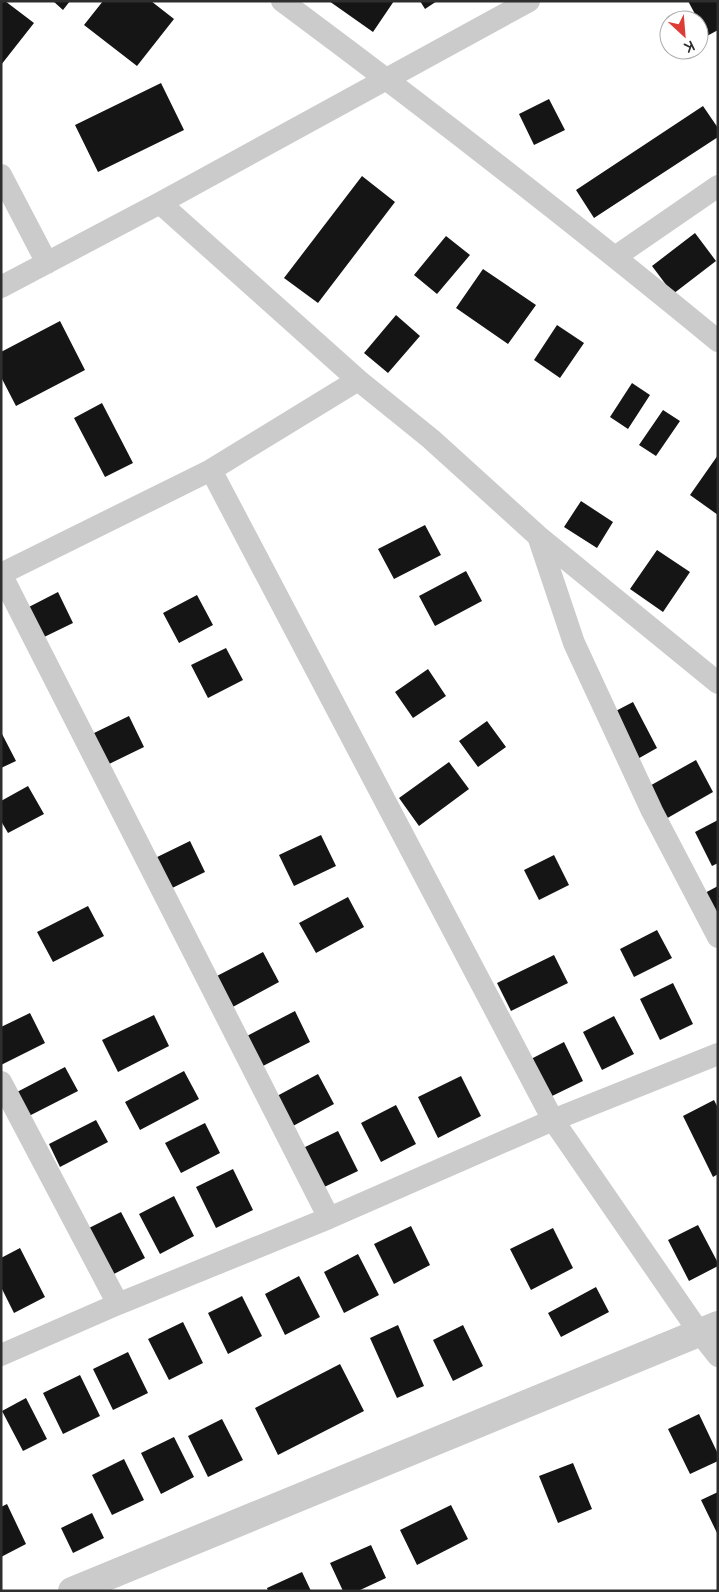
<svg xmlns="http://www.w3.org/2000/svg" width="719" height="1592" font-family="'Varela Round',sans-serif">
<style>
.building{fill:#151515}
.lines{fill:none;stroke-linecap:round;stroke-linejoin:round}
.minor{stroke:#cbcbcb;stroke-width:22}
.tertiary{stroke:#cbcbcb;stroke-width:28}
</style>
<rect width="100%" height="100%" fill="#fff"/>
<path class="building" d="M1,1H5L34,23L1,65Z
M53,1H70L63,10Z
M103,1H151L174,19L137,66L84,25Z
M329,1H394L373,32Z
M420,1H437L425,9Z
M688,1H718V30L707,36Z
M161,83L184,130L98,172L75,125Z
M549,99L565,130L534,145L519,114Z
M703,106L718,128V137L594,218L576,190Z
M362,176L395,202L318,303L284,278Z
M695,233L716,261L673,294L652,266Z
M446,236L470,255L437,294L414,275Z
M483,269L536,305L508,344L456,308Z
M396,315L420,336L388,373L364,353Z
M60,321L85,370L16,406L1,377V352Z
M557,325L584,343L560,378L534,360Z
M632,383L650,395L628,429L610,417Z
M102,403L133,463L105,477L74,418Z
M663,410L680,421L656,456L639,445Z
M718,455V515L690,495Z
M581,501L613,522L597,548L564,527Z
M425,525L441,555L394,579L378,549Z
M657,550L690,572L663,612L630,589Z
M466,571L482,601L435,626L419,596Z
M58,592L73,623L38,640L23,610Z
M197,595L213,625L179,643L163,613Z
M226,648L243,680L208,698L191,665Z
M428,669L446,696L413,718L395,692Z
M633,702L657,748L634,761L608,715Z
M129,716L144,747L107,765L92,734Z
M487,721L506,747L478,767L459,741Z
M1,732L16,761L1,768Z
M696,760L713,792L664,820L646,788Z
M449,762L469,789L419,826L399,798Z
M28,786L44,814L8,833L1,821V801Z
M718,820V863L712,866L695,832Z
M321,835L336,866L294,886L279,855Z
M190,841L205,872L164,892L149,861Z
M554,855L569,885L539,900L524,870Z
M718,886V927L701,895Z
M348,897L364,927L316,953L299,923Z
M88,906L104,936L53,962L37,932Z
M657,930L672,958L634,977L620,949Z
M263,952L279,982L229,1009L213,978Z
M554,955L568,983L511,1011L497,983Z
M673,983L693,1024L660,1040L640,999Z
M295,1011L310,1042L261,1067L245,1037Z
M30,1013L45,1043L1,1065V1027Z
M154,1015L169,1046L118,1072L102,1040Z
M614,1016L634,1054L602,1070L583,1032Z
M564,1042L583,1081L550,1097L531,1059Z
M65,1067L78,1091L29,1116L17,1092Z
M184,1071L199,1099L140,1130L125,1102Z
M318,1074L334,1104L293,1126L277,1096Z
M461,1076L481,1116L438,1138L418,1097Z
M714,1100L718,1108V1174L713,1177L683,1116Z
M396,1105L416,1144L381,1162L361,1123Z
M96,1120L108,1142L60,1167L49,1144Z
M205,1123L220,1153L181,1173L165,1143Z
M338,1131L358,1171L320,1189L301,1149Z
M233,1169L253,1210L216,1228L196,1187Z
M174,1196L194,1236L160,1254L139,1214Z
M121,1212L145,1258L110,1276L87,1229Z
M698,1225L718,1263V1266L689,1281L668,1240Z
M411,1226L430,1265L394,1284L374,1244Z
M553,1228L573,1268L531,1290L510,1249Z
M20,1248L45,1297L14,1313L1,1287V1258Z
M358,1254L379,1295L344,1313L324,1272Z
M299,1276L320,1317L285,1335L265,1294Z
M596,1287L609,1312L561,1337L548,1313Z
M242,1296L262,1336L228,1354L208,1313Z
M183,1322L203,1363L169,1380L148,1339Z
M398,1325L424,1386L397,1398L370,1338Z
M463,1325L483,1366L453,1381L433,1340Z
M128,1352L148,1393L113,1410L93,1369Z
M340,1364L364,1411L278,1455L255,1408Z
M80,1375L100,1416L63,1434L43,1393Z
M26,1398L47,1439L23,1451L2,1411Z
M699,1414L718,1454V1461L690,1474L668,1429Z
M222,1419L243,1460L208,1477L188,1436Z
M174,1437L194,1477L161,1494L141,1453Z
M124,1459L144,1500L112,1515L92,1475Z
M573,1463L592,1509L558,1523L539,1476Z
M718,1492V1535L701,1500Z
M7,1504L26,1544L1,1557V1507Z
M451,1505L468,1539L417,1565L400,1530Z
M92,1513L104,1538L73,1553L61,1528Z
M371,1545L386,1578L358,1591H343L330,1563Z
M302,1572L311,1591H268L267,1588Z"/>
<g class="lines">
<path class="minor" d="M282,1C430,111 576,224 718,341
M1,175L47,263
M160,203L358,380L431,439L538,536L718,683
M615,257L718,186
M1,287L160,203L529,1
M211,470L553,1120L699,1332L718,1356
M538,536L574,643L652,811L718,937
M1,1082L118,1304
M329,1218L1,574L211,470L358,380
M1,1355L118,1304L329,1218L553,1120L718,1054"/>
<path class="tertiary" d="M72,1591L718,1325"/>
</g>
<rect width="719" height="1592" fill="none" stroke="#2e2e2e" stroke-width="5"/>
<g transform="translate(684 35) rotate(154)"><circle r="24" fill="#ffffff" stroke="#ababab"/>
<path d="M0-4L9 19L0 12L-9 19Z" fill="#de3c37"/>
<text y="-8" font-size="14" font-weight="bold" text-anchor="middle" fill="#2e2e2e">K</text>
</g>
</svg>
